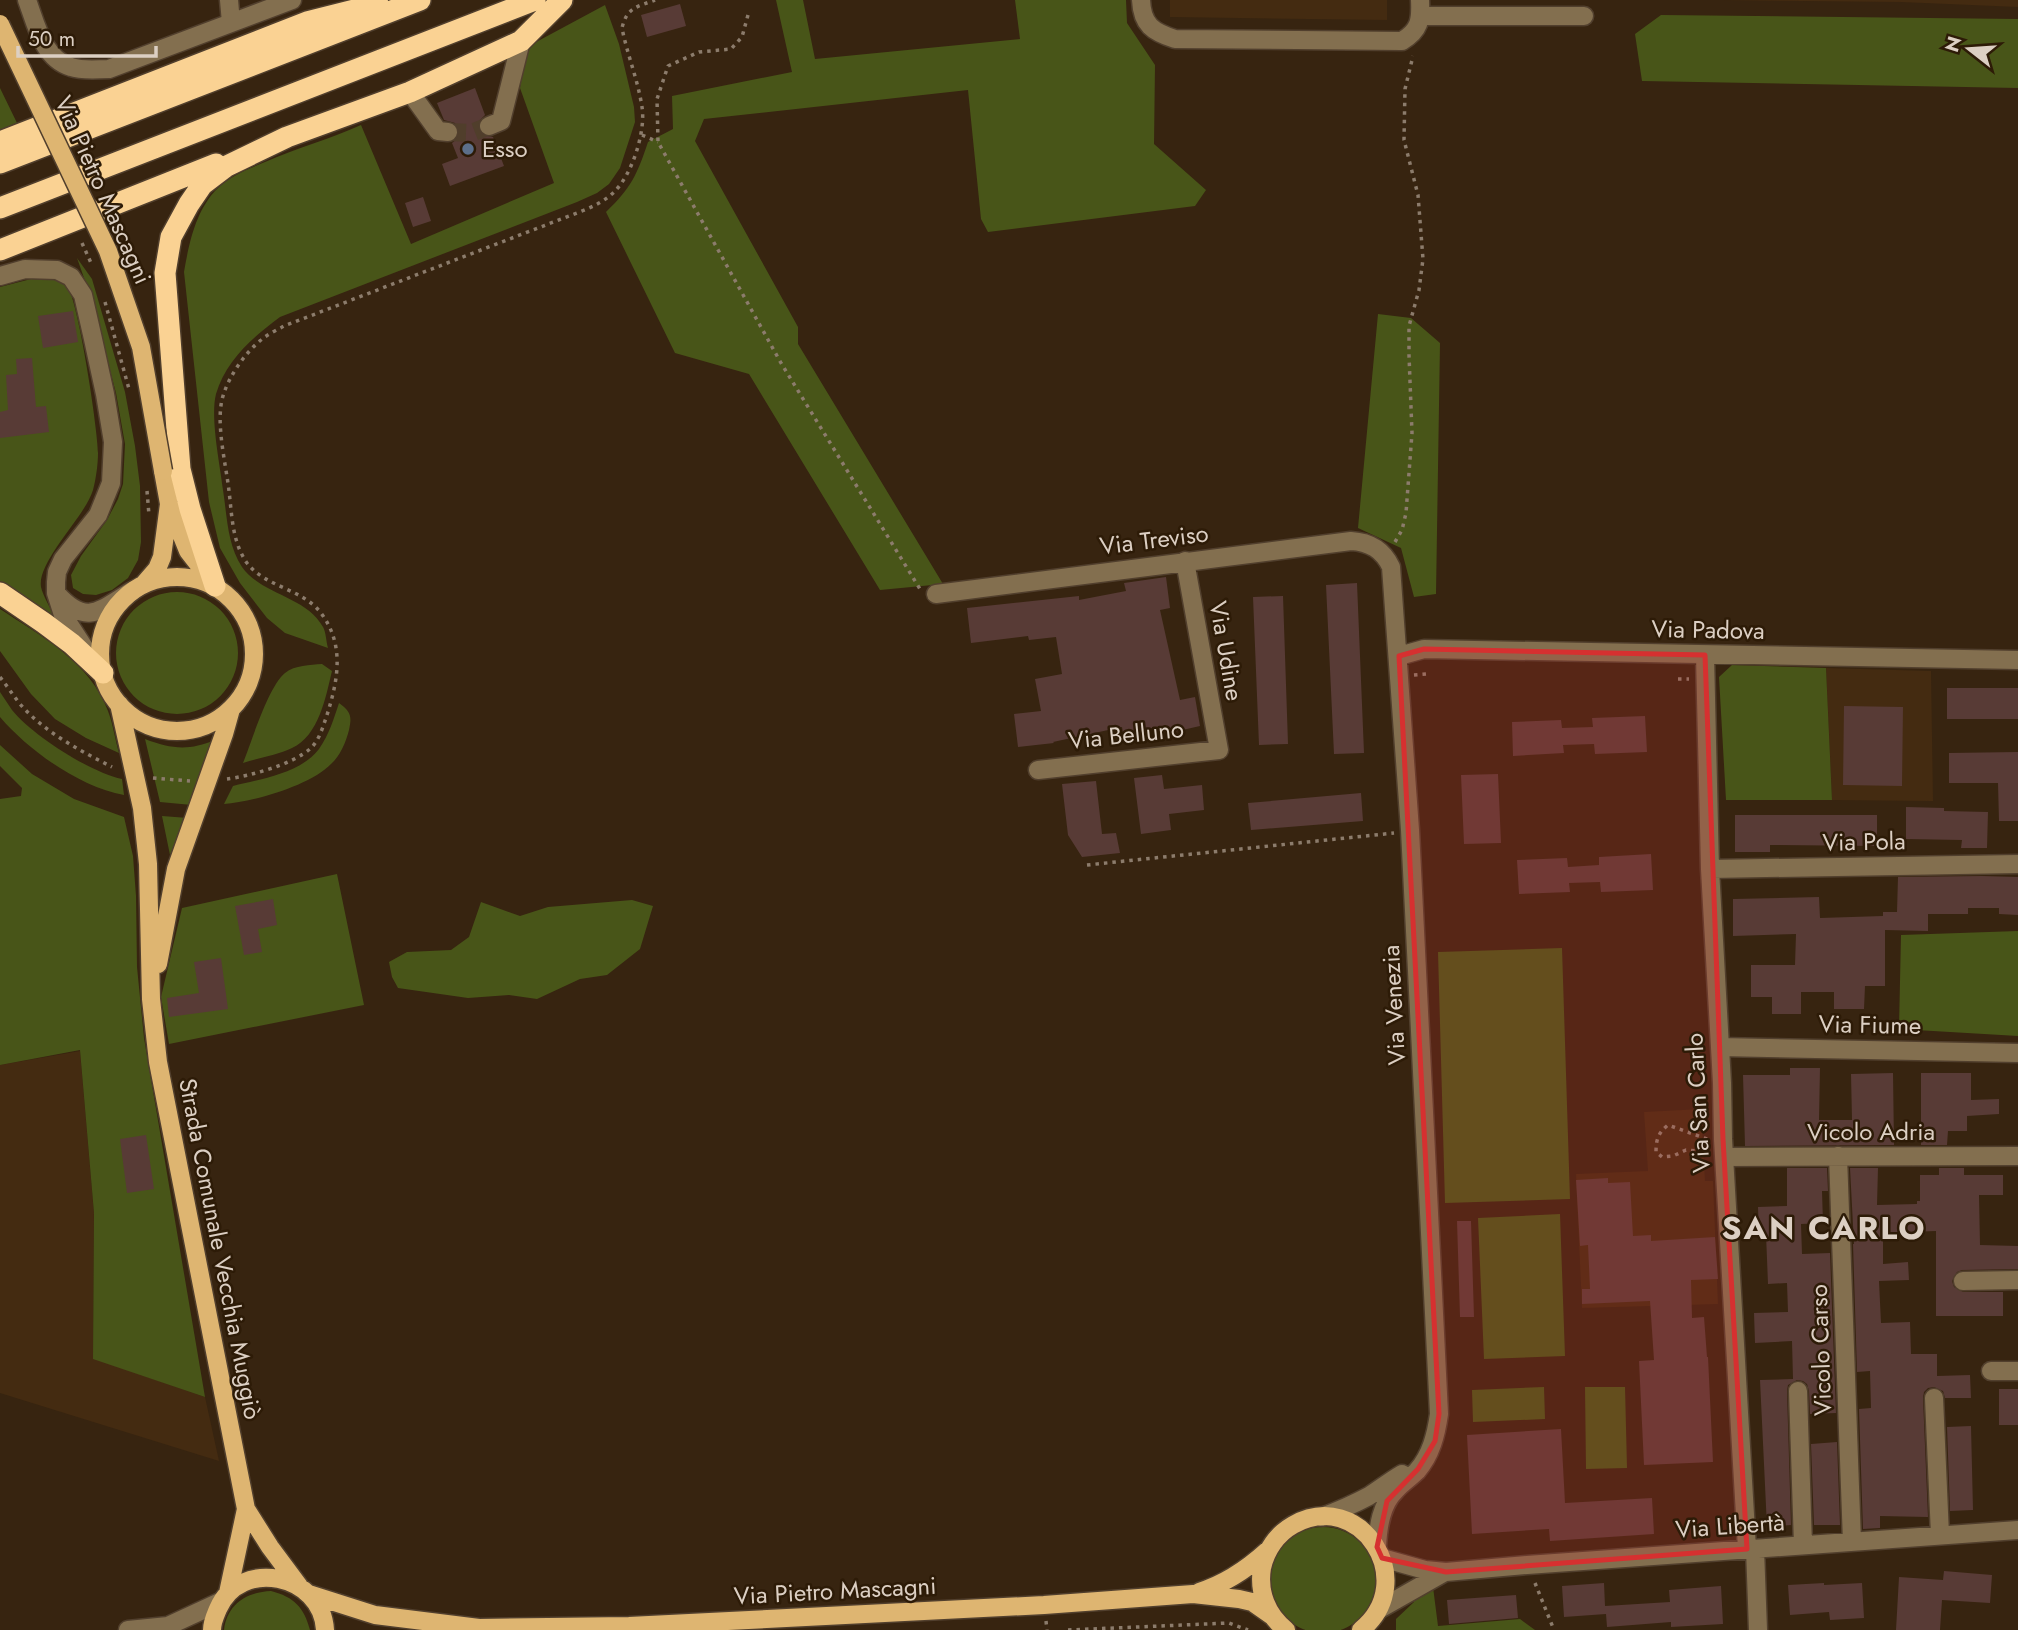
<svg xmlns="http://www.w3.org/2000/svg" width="2018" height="1630" font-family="Jost,sans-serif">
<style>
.built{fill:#442b11}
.green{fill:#485518}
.building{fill:#583b36}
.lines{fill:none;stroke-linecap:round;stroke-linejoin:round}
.minor-tunnel{stroke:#503e2b;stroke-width:18;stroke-dasharray:18 9;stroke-linecap:butt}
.minor-casing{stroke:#513f2d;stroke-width:21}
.major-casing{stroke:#513f2d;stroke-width:21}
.highway-casing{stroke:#513f2d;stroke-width:24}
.path{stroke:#8c7c6c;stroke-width:3.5;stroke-dasharray:3.5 5;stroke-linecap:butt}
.minor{stroke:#836f4f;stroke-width:18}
.major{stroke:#deb571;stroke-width:18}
.highway{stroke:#fad293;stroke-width:21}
.major-bridge-casing{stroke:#513f2d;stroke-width:21;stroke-linecap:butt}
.path-bridge{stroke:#8c7c6c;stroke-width:3.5;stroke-dasharray:3.5 5;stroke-linecap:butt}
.major-bridge{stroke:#deb571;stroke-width:18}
.marked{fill:#d63030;fill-opacity:0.2;stroke:#d63030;stroke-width:5;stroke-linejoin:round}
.service-dot{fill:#5c6f8a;stroke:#2d1b07;stroke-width:2.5}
.labels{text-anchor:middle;stroke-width:5;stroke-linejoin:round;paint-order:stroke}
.poi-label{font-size:24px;fill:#dccfc3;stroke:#2d1b07;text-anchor:start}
.street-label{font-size:24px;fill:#dccfc3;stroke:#2d1b07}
.district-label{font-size:32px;font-weight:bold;letter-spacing:2px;fill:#dccfc3;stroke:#2d1b07}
</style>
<rect width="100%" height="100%" fill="#372410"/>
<path class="built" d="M1170,0H1387V20L1170,17Z
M1722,0H2018V7L1901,2Z
M1826,668L1931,671L1933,801L1832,800Z
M80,1051L94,1213L93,1358L205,1397L219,1461L0,1393V1065Z
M1701,1109L1705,1181H1713L1718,1304L1582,1308L1576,1174L1648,1171L1644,1112Z"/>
<path class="green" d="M776,0H803L815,59L1020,39L1015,0H1126L1127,23L1155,65L1154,144L1206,190L1195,206L988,232L981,219L968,90L704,119L695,141L798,327V344L943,584L880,590L749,374L675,353L606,212C631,188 637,175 648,142L673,129L672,96L792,72Z
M605,5L619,44L634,107L635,122L620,168L609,184L597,193L577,202L280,317C253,337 226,360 216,394C210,418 220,464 223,490C227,515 227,544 242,567C262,595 306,596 323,627C326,632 326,641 328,648L285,633L267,618L240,583L220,548L209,502L184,272C189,243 196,209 218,188C232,175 248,169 265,162C297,148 330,139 361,125L411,244L554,183L520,88L525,48Z
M1661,15L2018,19V88L1642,81L1635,34Z
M0,88L17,123L0,131Z
M77,258L92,279L125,392L135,446L140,486L141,542L138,560L128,578L112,590L96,595L83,594L73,588L71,575L81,556L107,520L118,499L123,484L125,444L116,393L89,292Z
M31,279C43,280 57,277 67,286C78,298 98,430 98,453C98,464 96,479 93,490C85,517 37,561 41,587C43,596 50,607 54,616L0,581V287Z
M1378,314L1411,318L1440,343L1436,594L1414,597L1401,548L1358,528Z
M116 653a61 61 0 1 1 122 0a61 61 0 1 1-122 0Z
M0,609C41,636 90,662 108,711C113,724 115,739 119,753L86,738L55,719L31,694L0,651Z
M322,664L332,671C326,696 319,736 292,748C277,755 259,758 243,763C252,741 268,687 285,673C295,665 310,665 322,664Z
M1732,665L1826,668L1832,800H1726L1719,677Z
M0,692C4,698 8,704 12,710C33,736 90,772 122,779L124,795C80,787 29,751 0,717Z
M339,703C351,712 352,716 349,730C346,742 340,756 331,764C311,785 254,802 224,804L233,786C261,779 301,773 319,749C329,735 334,718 339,703Z
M145,739C171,749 189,751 215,740L192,805L160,802Z
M0,745L32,774L74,799L124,817L133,856L136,896L137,967L144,1038L205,1397L93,1359L94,1213L80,1050L0,1065V799L21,796L22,788L0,766Z
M162,816L188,818L170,855Z
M337,874L364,1005L169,1044L161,997L182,908Z
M632,900L653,906L640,949L607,975L580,979L537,999L509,995L468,998L398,988L392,977L389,962L407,952L451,950L469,937L481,902L520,916L548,907Z
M2018,931V1036L1899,1029L1901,935Z
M1562,948L1570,1199L1445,1203L1438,952Z
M1560,1214L1565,1356L1484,1359L1478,1218Z
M1544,1387L1545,1419L1473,1422L1472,1390Z
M1585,1387H1625L1627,1468L1586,1469Z
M1270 1580a53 53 0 1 1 106 0a53 53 0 1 1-106 0Z
M1433,1587L1438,1626L1520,1619L1535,1630H1396V1619L1414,1602V1594Z
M271,1591C294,1597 304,1607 310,1630H224C227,1604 247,1592 271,1591Z"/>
<path class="building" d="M680,4L686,26L647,37L641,15Z
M475,88L485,115L480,120L478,130L483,135L493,137L504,166L450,186L442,164L458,158L452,143L457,139L459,132L455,123L444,120L437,103Z
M423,197L431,221L413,227L405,203Z
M73,311L78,342L43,348L38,316Z
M32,358L36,407L46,406L49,432L0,438V412L8,410L6,375L17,374L16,359Z
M1166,577L1170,608L1160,610L1180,700L1195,697L1200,726L1165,734L1163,726L1123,733L1122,727L1053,742L1054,743L1018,747L1014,714L1041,711L1035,679L1062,674L1056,637L1029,640L1028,636L971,643L967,608L1079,596V600L1126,591L1124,583Z
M1357,583L1364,753L1334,754L1326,585Z
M1283,596L1288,744L1259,745L1253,597Z
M1947,688H2018V719H1947Z
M1844,706L1903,707L1902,786L1843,785Z
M1645,716L1647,752L1595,754L1594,744L1563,745L1564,753L1513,756L1512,722L1561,720L1562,728L1593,727L1592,718Z
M2018,752V821H1999L1998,783H1949V753Z
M1498,774L1501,843L1464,844L1461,775Z
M1162,775L1164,789L1202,785L1204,810L1169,814L1171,830L1141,834L1134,778Z
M1096,781L1102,834L1116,833L1120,853L1082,857L1068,835L1062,784Z
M1361,793L1363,821L1251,830L1248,803Z
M1906,807L1944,808V811L1988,812L1987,848H1961L1962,840L1906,839Z
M1735,815H1877V846L1770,845V852H1735Z
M1651,854L1653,890L1601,892L1600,882L1569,883L1570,892L1519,894L1517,860L1567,858L1568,867L1599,865V857Z
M1982,876L2018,877V915L1999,914V908H1968V914H1928V931L1885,930V986H1865L1864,1009H1834V992H1801V1014H1772V997H1751V965H1795L1796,934L1733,936V899L1819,897L1820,918L1883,916V912H1897L1898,877Z
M273,899L277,925L258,929L262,952L244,955L235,906Z
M221,958L228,1009L169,1017L167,998L199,993L194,962Z
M1790,1068H1820L1819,1120H1852L1851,1074L1893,1073L1894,1145L1745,1146L1743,1075H1790Z
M1921,1073H1971V1100L1999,1099V1114L1967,1116V1131H1948L1947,1145H1921Z
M146,1135L154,1189L127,1193L120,1139Z
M1787,1168H1827L1828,1191H1822L1823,1223L1801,1224L1802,1254L1830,1253L1836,1413L1810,1414L1809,1391L1807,1384L1803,1381L1797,1380L1788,1385L1787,1391L1791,1525L1767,1527L1760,1380L1793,1379L1792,1341L1755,1343L1754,1313L1788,1312L1787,1283L1768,1284L1766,1234L1759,1235L1758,1207L1787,1206Z
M1850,1168H1878L1877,1205L1917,1204V1201H1920V1175H1939V1168H1964V1175H2003V1195H1979L1980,1245L2018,1246V1269L1962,1270L1957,1272L1952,1281L1954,1287L1963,1292H2003V1316H1936V1231L1883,1233V1264L1908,1262L1909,1280L1879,1281L1881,1323L1910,1322L1911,1354H1937V1376L1970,1375L1971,1398H1945L1943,1391L1934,1387L1928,1388L1924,1392L1923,1398L1928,1517L1880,1516V1528L1863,1529L1859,1409L1871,1408L1870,1371L1857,1372L1853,1244H1854Z
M1608,1178V1183L1630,1182L1633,1236L1651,1235V1241L1715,1237L1718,1279L1691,1280L1692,1318L1704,1317L1707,1357H1708L1713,1462L1644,1465L1639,1361L1654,1360L1650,1301L1582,1304V1289H1590L1588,1245L1580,1246L1576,1180Z
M1457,1221H1471L1474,1317H1460Z
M1999,1389H2018V1425H1999Z
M1971,1426L1973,1510L1950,1511L1947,1427Z
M1561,1429L1565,1503L1652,1498L1654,1534L1550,1541L1549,1529L1472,1534L1467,1435Z
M1837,1442L1840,1525H1814L1811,1444Z
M1944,1571L1992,1575L1990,1603L1942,1600L1940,1630H1896L1899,1577L1943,1580Z
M1604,1583L1605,1606L1670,1602L1669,1590L1721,1586L1723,1624L1671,1627V1622L1607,1627L1606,1614L1564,1617L1562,1586Z
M1824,1583V1585L1862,1583L1864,1618L1830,1620L1829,1612L1790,1615L1788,1585Z
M1516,1595L1518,1618L1449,1624L1447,1600Z"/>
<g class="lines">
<path class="minor-tunnel" d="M448,132L471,133L489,126"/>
<g class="minor-casing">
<path id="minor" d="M27,0C36,24 43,59 71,67C83,71 97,69 109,69L292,0
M229,0L231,23
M1141,0C1142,25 1153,32 1175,39L1402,41C1420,30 1421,20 1420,0
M1421,16H1584
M410,92L438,131L448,132
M489,126L501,121L521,41
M0,276L25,269L57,270L71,277L83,295L93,339L105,394L113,442L111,483L98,515L63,559L57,572L56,582V593L63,615L85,649
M57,594C87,627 100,610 132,591
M936,594L1351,541C1370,542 1383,550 1391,567L1410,830L1439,1414C1436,1435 1431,1455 1417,1471C1410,1478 1402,1483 1396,1490C1381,1504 1378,1527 1377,1547
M1705,655L1710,869L1722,1083L1723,1139L1747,1549
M1399,656L1424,649L2018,660
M1038,770L1219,750L1185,561
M1710,869L2018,864
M1720,1047L2018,1053
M1838,1156L1852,1542
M1725,1157L2018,1156
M1963,1281L2018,1280
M1991,1371H2018
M1798,1391L1803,1545
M1934,1398L1940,1535
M1322,1517C1338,1511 1354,1504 1369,1496C1380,1489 1390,1481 1402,1474
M1755,1549L1758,1630
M1382,1558L1425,1570L1446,1572L1527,1565L2018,1530
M1378,1610L1445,1572
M128,1630L168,1626L222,1601"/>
</g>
<g class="major-casing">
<path id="major" d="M163,471L169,504L188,551L209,578
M100 654a77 77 0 1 1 154 0a77 77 0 1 1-154 0Z
M144,584L157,569L162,557L169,504
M119,704L142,808L148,864L151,999L158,1062L246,1509L270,1547L299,1586
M158,964L176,869L224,734L231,709
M1199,1592C1225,1584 1246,1570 1267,1551
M228,1593L246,1509
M309,1594L375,1615L479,1628L629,1626L1044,1605L1193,1594L1239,1599L1252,1602L1272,1616
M212,1630C212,1622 215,1616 218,1609C240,1557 322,1574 325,1630
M1286,1630C1267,1615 1258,1592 1262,1568C1266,1550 1277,1534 1293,1525C1360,1487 1421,1581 1361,1630"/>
</g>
<g class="highway-casing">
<path id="highway" d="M0,142L307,22L378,4
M0,163L420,0
M0,208L535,0
M0,250L216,164
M215,586L190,509L180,469L165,273L171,237L189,204L202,185L227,166L287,137L410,92L521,41L562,0
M0,593L44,623L72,644L103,673"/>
</g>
<path class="path" d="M748,15L742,37L731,49L699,52L668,66L657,99L658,142L781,363L920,589
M642,135L658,142
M147,491L149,515
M1395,542L1402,530L1406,513L1412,433L1409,355V326L1419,290L1423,259L1418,195L1404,140L1405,89L1413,56
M1414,675L1426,674
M0,677C7,686 13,695 20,704C44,732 79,750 112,767
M1678,679H1689
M153,778L190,781
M227,779C250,776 294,764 311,748C320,739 323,726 327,715C338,680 345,645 321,613C303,589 265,587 247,563C232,542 232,515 229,491C226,464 215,422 223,396C229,376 245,353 261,340C268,334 277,330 284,326L582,211C594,206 605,201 614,192C632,175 646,131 642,107C638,80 627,54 622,28C627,7 637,7 655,0
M1087,865L1394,833
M1707,1139L1668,1125C1658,1133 1656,1140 1656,1152L1662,1157L1673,1156L1686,1150L1708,1152
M1535,1583L1554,1630
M1046,1621L1047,1630
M1068,1630L1229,1623L1248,1630"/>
<use href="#minor" class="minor"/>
<use href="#major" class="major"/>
<use href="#highway" class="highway"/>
<g class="major-bridge-casing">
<path id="major-bridge" d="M0,24L108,251L141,347L163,471"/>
</g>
<path class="path-bridge" d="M82,243L92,265
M105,302L129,389"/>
<use href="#major-bridge" class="major-bridge"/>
</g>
<path class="marked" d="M1424,649L1705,655L1723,1139L1747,1549L1446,1572L1382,1558L1377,1547L1387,1501L1418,1469L1435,1441L1439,1414L1399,656Z"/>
<circle class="service-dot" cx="468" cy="149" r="7"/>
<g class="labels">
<g class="poi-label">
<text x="482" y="157">Esso</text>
</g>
<g class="street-label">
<text transform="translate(103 190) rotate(66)" y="8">Via Pietro Mascagni</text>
<text transform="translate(1154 540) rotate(-7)" y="8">Via Treviso</text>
<text transform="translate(1708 630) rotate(1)" y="8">Via Padova</text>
<text transform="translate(1226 651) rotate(80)" y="8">Via Udine</text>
<text transform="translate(1126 735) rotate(-6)" y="8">Via Belluno</text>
<text transform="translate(1864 842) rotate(-1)" y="8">Via Pola</text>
<text transform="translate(1394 1005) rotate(-93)" y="8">Via Venezia</text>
<text transform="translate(1870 1025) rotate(1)" y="8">Via Fiume</text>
<text transform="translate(1698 1103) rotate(-93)" y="8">Via San Carlo</text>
<text x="1871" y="1140">Vicolo Adria</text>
<text transform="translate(220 1249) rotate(79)" y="8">Strada Comunale Vecchia Muggiò</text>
<text transform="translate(1821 1350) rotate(-92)" y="8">Vicolo Carso</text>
<text transform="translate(1730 1526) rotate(-4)" y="8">Via Libertà</text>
<text transform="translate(835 1591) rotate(-3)" y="8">Via Pietro Mascagni</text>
</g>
<g class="district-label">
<text x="1824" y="1239">SAN CARLO</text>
</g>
</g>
<g transform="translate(1969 49) rotate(287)" stroke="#2d1b07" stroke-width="5" paint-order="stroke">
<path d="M0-5L12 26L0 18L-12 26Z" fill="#dccfc3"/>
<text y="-10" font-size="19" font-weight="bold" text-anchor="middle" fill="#dccfc3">N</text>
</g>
<path d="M18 46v10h138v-10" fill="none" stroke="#dccfc3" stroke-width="3.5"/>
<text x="28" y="46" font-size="21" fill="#dccfc3" stroke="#2d1b07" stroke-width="5" paint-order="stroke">50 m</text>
</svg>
